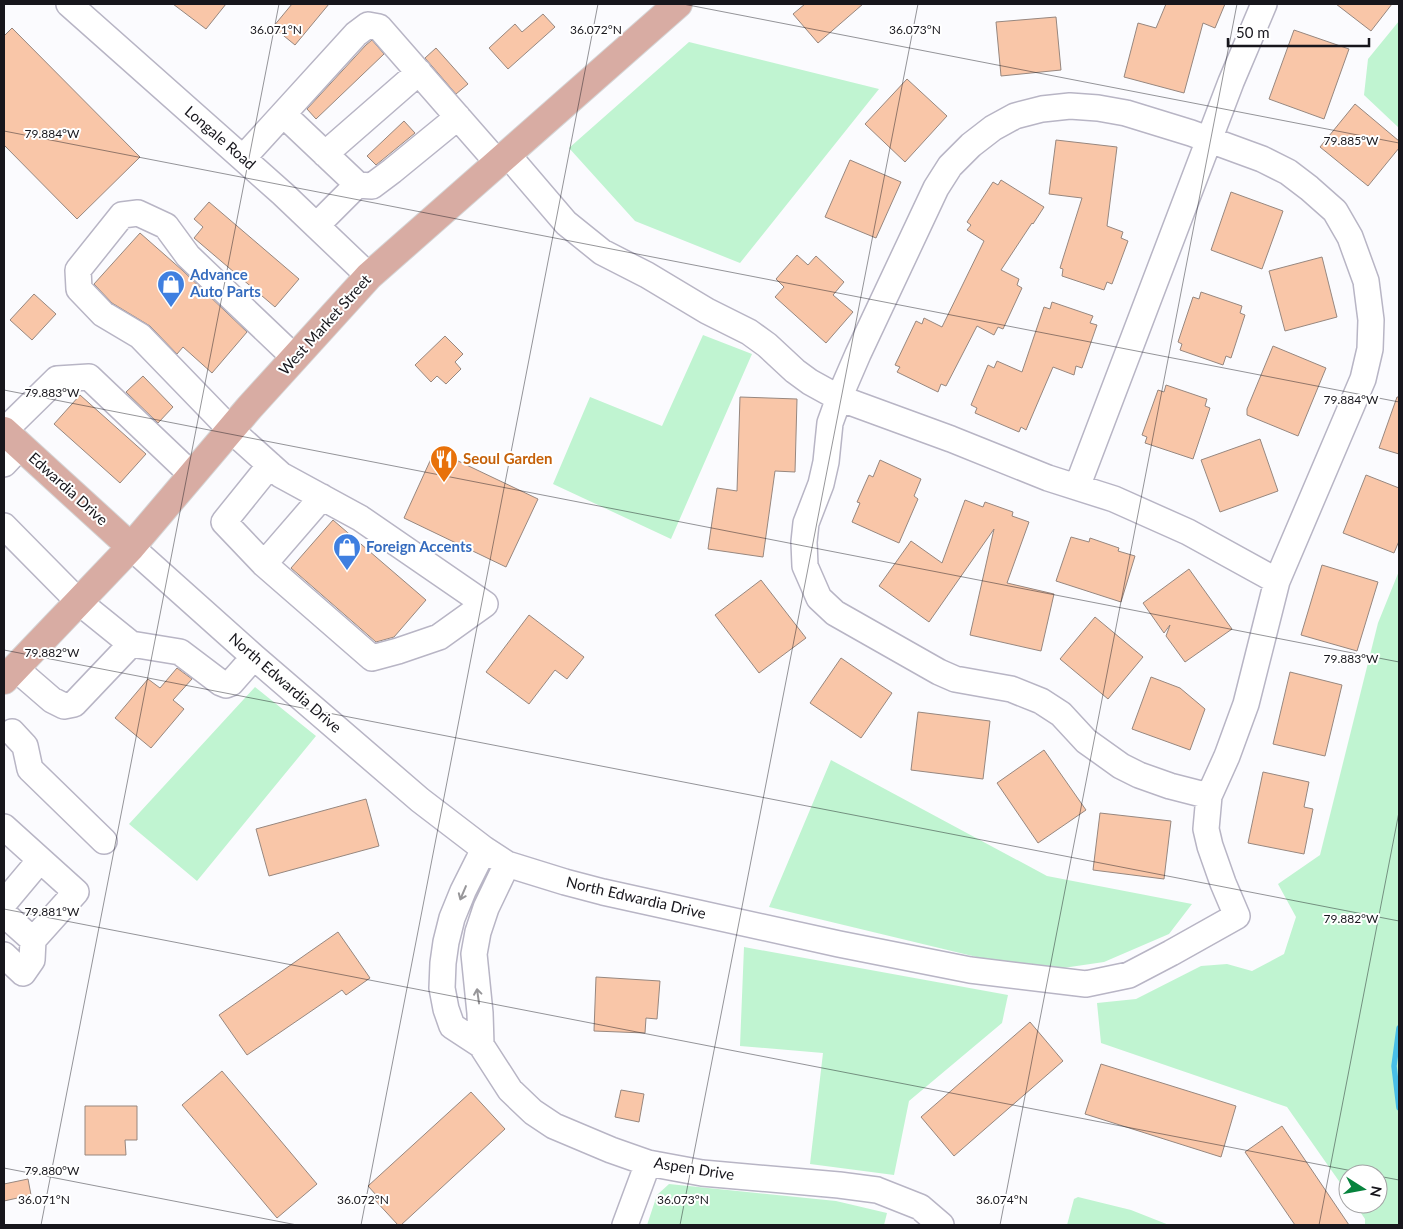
<svg xmlns="http://www.w3.org/2000/svg" width="1403" height="1229" font-family="Lato,sans-serif">
<style>
.green{fill:#c0f4d1}
.lines{fill:none;stroke-linecap:round;stroke-linejoin:round}
.stream{stroke:#49bfe8;stroke-width:5.5}
.building{fill:#f9c6a8;stroke:#97877f}
.minor-casing{stroke:#b8b5c5;stroke-width:28}
.major-casing{stroke:#d5d5d6;stroke-width:30}
.minor{stroke:#fff;stroke-width:25}
.major{stroke:#d8aca3;stroke-width:28}
.oneway{stroke:#979699}
.ticks{fill:none;stroke:#17161c;stroke-width:1;stroke-opacity:0.45}
.labels{text-anchor:middle;stroke-width:4;stroke-linejoin:round;paint-order:stroke}
.street-label{font-size:15px;fill:#17161c;stroke:#fff}
.shop-label{font-size:15px;font-weight:bold;fill:#366cbe;stroke:#fff;text-anchor:start}
.food-label{font-size:15px;font-weight:bold;fill:#c56008;stroke:#fff;text-anchor:start}
.ticks-label{font-size:12px;text-anchor:middle;fill:#17161c;stroke:#fff;stroke-width:4;stroke-linejoin:round;paint-order:stroke}
</style>
<rect width="100%" height="100%" fill="#fbfbfe"/>
<path class="green" d="M1399,21V128L1364,95L1368,59Z
M689,42L879,89L740,263L635,221L569,148Z
M703,335L752,354L671,539L553,484L590,397L662,426Z
M1399,571V1225H1365V1219L1355,1204H1378V1174H1348V1194L1287,1107L1101,1043L1097,1003L1136,999L1201,966L1227,964L1252,971L1284,954L1296,917L1278,884L1320,855L1378,623Z
M255,687L316,736L197,881L129,824Z
M831,760L1047,876L1192,904L1169,934L1104,962L1063,968L985,959L769,907Z
M744,947L1008,995L1002,1023L909,1101L894,1175L810,1164L823,1053L740,1046Z
M669,1184L836,1201L887,1213L884,1225H647L657,1195Z
M1078,1197L1131,1210L1169,1225H1067L1074,1199Z"/>
<g class="lines">
<path class="stream" d="M1399,1028L1394,1066L1399,1108"/>
</g>
<path class="building" d="M173,4H226L206,29Z
M292,4H329L295,45L273,27Z
M805,4H863L818,43L793,14Z
M1166,4H1225L1215,28L1203,23L1184,93L1124,77L1138,23L1156,28Z
M1336,4H1392L1371,31Z
M543,14L555,27L508,69L489,48L515,24L522,32Z
M1056,17L1061,70L1001,76L996,22Z
M12,28L140,157L77,219L4,145V36Z
M1294,30L1349,49L1324,119L1269,99Z
M372,40L384,54L316,119L307,109L366,45Z
M436,48L468,84L456,94L425,58Z
M907,79L947,116L905,162L865,124Z
M1355,104L1399,141V148L1368,186L1320,147Z
M404,121L415,133L376,165L367,156Z
M1056,140L1117,147L1107,226L1123,232L1121,238L1128,241L1112,284L1107,282L1104,290L1062,276L1063,269L1060,268L1082,198L1049,194Z
M850,160L901,182L876,238L825,217Z
M1001,180L1044,207L1033,224L1032,223L1001,270L1019,279L1017,285L1022,288L1003,329L998,327L994,335L977,326L946,386L941,384L938,392L897,372L900,367L895,365L916,321L922,324L924,318L942,327L984,241L967,230L971,225L967,222L993,182L998,185Z
M1231,192L1283,211L1262,269L1211,250Z
M209,202L299,279L275,307L194,238L203,227L194,219Z
M140,233L182,270L247,332L212,373L183,347L177,354L150,326L112,303L94,284Z
M797,255L808,265L816,256L844,282L833,295L853,312L826,343L775,297L784,287L776,279Z
M1322,257L1337,317L1285,331L1269,271Z
M1201,292L1242,306L1240,313L1245,315L1231,358L1226,356L1223,365L1180,350L1182,344L1178,342L1193,297L1199,299Z
M34,294L56,314L32,340L10,320Z
M1052,302L1093,316L1090,323L1097,325L1082,368L1076,366L1074,375L1053,367L1026,430L1021,427L1019,432L975,413L977,408L971,405L988,365L994,368L997,361L1022,372L1044,307L1050,309Z
M445,336L463,354L455,362L461,369L446,384L437,376L431,382L415,365Z
M1273,346L1326,368L1298,436L1247,415V409Z
M143,376L173,407L158,423L126,392Z
M1166,385L1207,399L1205,406L1210,408L1193,459L1145,443L1147,437L1142,435L1158,390L1164,392Z
M80,395L146,454L120,483L54,424Z
M740,397L797,399L795,472L775,471L763,557L708,549L717,488L737,491Z
M1397,397H1399V454L1379,448Z
M1260,439L1278,491L1220,512L1201,460Z
M435,450L538,499L506,567L404,518Z
M880,460L921,479L914,496L918,499L899,543L852,522L860,503L857,502L869,475L873,477Z
M1366,475L1399,488V541L1394,553L1343,533Z
M965,500L983,507L985,502L1013,512L1012,516L1029,522L1007,583L1054,594L1041,651L970,635L994,529L929,622L879,586L911,541L942,563Z
M333,520L426,600L394,637L376,642L291,568Z
M1071,537L1089,542L1090,538L1119,548L1118,551L1135,556L1121,602L1056,581Z
M1322,565L1378,582L1357,651L1301,635Z
M1189,569L1232,629L1185,662L1166,636L1170,625L1164,633L1143,603Z
M761,580L806,638L759,673L715,615Z
M529,615L584,657L567,679L555,670L529,704L486,672Z
M1095,617L1143,657L1108,699L1060,659Z
M841,658L892,693L861,738L810,703Z
M177,668L192,679L173,700L184,709L151,748L115,718L148,679L160,688Z
M1290,672L1342,685L1325,756L1273,744Z
M1151,677L1180,688L1205,709L1190,750L1132,729Z
M918,712L990,721L983,779L911,770Z
M1044,750L1086,810L1038,843L997,783Z
M1263,772L1309,782L1304,807L1313,809L1304,854L1248,843Z
M366,799L379,846L269,876L256,829Z
M1100,813L1171,821L1164,879L1093,870Z
M338,932L370,978L346,995L342,990L247,1055L219,1015Z
M596,977L660,981L657,1019L646,1018L645,1033L594,1031Z
M1030,1022L1063,1061L954,1156L921,1117Z
M1101,1064L1236,1106L1221,1157L1085,1114Z
M222,1071L317,1184L277,1218L182,1105Z
M621,1090L644,1094L639,1122L615,1117Z
M471,1092L505,1129L401,1225H398L374,1199L377,1196L368,1186Z
M85,1106H137V1140H125L126,1155H85Z
M1282,1126L1349,1225H1295L1245,1152Z
M28,1179L31,1195L4,1201V1184Z"/>
<g class="lines">
<g class="minor-casing">
<path id="minor" d="M69,4L283,194L369,276
M283,114L358,185
M325,154L419,72
M507,154L566,223L602,252L647,275L707,311L749,332L767,345L795,371L810,382L839,398L951,439L1048,478L1114,499L1188,532L1277,581L1363,379L1370,349L1371,320L1366,281L1350,237L1335,211L1309,188L1288,172L1262,159L1191,133L1126,113L1098,108L1070,106L1042,109L1015,116L993,128L971,145L950,166L936,188L858,354L839,398L830,423L826,462L821,484L806,523L804,542L805,566L819,598L835,613L939,672L955,679L1011,689L1041,701L1061,714L1086,741L1121,766L1139,775L1170,786L1209,796L1227,756L1246,704L1277,581
M243,158L356,34L368,25L379,27L498,163
M317,225L357,185L372,186L392,171L458,117
M295,358L188,256L166,226L138,213L122,215L78,270L79,289L103,314L140,336L231,430L281,475L360,518L485,604L439,637L398,651L372,658L264,564L322,497
M4,431L57,379L89,377L192,475
M4,464L21,446
M1077,487L1231,82L1264,4
M4,526L79,602L131,644L180,652L221,683L226,685L231,683L254,657
M131,547L254,657L420,800L484,849L507,864L565,882L603,892L839,944L970,970L1086,984L1129,975L1171,953L1237,916L1223,883L1210,846L1206,829L1209,796
M264,564L224,522L270,465
M15,668L52,700L64,706L74,704L131,644
M12,732L25,746L30,769L104,841
M4,827L76,892L33,940L32,960L23,973L4,955
M484,849L463,891L452,918L446,942L443,963L442,988L446,1009L452,1026L481,1045L510,1090L533,1112L554,1126L611,1150L648,1163L702,1173L839,1185L877,1190L920,1207L941,1225
M4,903L40,860
M4,914L33,940
M481,1045L480,1013L474,954L478,932L486,908L507,864
M625,1225L648,1163"/>
</g>
<g class="major-casing">
<path id="major" d="M4,431L131,547
M4,680L131,547L249,408L369,276L678,4"/>
</g>
<use href="#minor" class="minor"/>
<use href="#major" class="major"/>
</g>
<defs><path id="oneway-shaft" d="M-6 0H5M1.5-3L5.5 0L1.5 3" fill="none" stroke-width="1.6" stroke-linecap="round" stroke-linejoin="round" transform="scale(1.25)"/></defs>
<g class="oneway">
<use href="#oneway-shaft" transform="translate(463 893) rotate(113)"/>
<use href="#oneway-shaft" transform="translate(478 996) rotate(-98)"/>
</g>
<path class="ticks" d="M683,4L1399,143M4,131L1399,402M4,390L1399,662M4,650L1399,921M4,909L1368,1174M4,1168L297,1225M1378,1176L1399,1180M41,1225L279,4M361,1225L598,4M680,1225L918,4M1000,1225L1237,4M1319,1225L1399,812"/>
<defs>
<g id="shop-pin" transform="scale(1.4375)"><path d="M0 17L-7.5 6A9.5 9.5 0 1 1 7.5 6Z" fill="#3f7fe0" stroke="#fff"/><path d="M-5-2.5h2.3a2.7 3.5 0 0 1 5.4 0H5L5.5 6h-11ZM-1.5-2.5h3a1.5 2.3 0 0 0-3 0Z" fill="#fff"/></g>
<g id="restaurant-pin" transform="scale(1.4375)"><path d="M0 17L-7.5 6A9.5 9.5 0 1 1 7.5 6Z" fill="#e8710a" stroke="#fff"/><path d="M-5-6h1v4h1v-4h1v4h1v-4h1v5L-1.5 .5V6h-2V.5L-5-1ZM5-6V6H3V1.5H1.5Q1.5-4 5-6Z" fill="#fff"/></g>
</defs>
<g fill-rule="evenodd">
<use href="#shop-pin" x="171" y="284"/>
<use href="#restaurant-pin" x="444" y="459"/>
<use href="#shop-pin" x="347" y="547"/>
</g>
<g class="labels">
<g class="street-label">
<text transform="translate(220 138) rotate(41)" y="5">Longale Road</text>
<text transform="translate(325 325) rotate(-48)" y="5">West Market Street</text>
<text transform="translate(68 489) rotate(42)" y="5">Edwardia Drive</text>
<text transform="translate(285 683) rotate(41)" y="5">North Edwardia Drive</text>
<text transform="translate(636 898) rotate(13)" y="5">North Edwardia Drive</text>
<text transform="translate(694 1169) rotate(9)" y="5">Aspen Drive</text>
</g>
<g class="shop-label">
<text x="190" y="280">Advance<tspan x="190" dy="17">Auto Parts</tspan></text>
<text x="366" y="552">Foreign Accents</text>
</g>
<g class="food-label">
<text x="463" y="464">Seoul Garden</text>
</g>
</g>
<g class="ticks-label">
<text x="276" y="34">36.071°N</text>
<text x="596" y="34">36.072°N</text>
<text x="915" y="34">36.073°N</text>
<text x="52" y="138">79.884°W</text>
<text x="1351" y="145">79.885°W</text>
<text x="52" y="397">79.883°W</text>
<text x="1351" y="404">79.884°W</text>
<text x="52" y="657">79.882°W</text>
<text x="1351" y="663">79.883°W</text>
<text x="52" y="916">79.881°W</text>
<text x="1351" y="923">79.882°W</text>
<text x="52" y="1175">79.880°W</text>
<text x="44" y="1204">36.071°N</text>
<text x="363" y="1204">36.072°N</text>
<text x="683" y="1204">36.073°N</text>
<text x="1002" y="1204">36.074°N</text>
</g>
<rect width="1403" height="1229" fill="none" stroke="#17161c" stroke-width="10"/>
<g transform="translate(1363 1189) rotate(101)"><circle r="24" fill="#ffffff" stroke="#a2a2a4"/>
<path d="M0-4L9 19L0 12L-9 19Z" fill="#07833d"/>
<text y="-8" font-size="14" font-weight="bold" text-anchor="middle" fill="#17161c">N</text>
</g>
<path d="M1228 38v8h141v-8" fill="none" stroke="#17161c" stroke-width="2.5"/>
<text x="1236" y="38" font-size="15" fill="#17161c" stroke="#ffffff" stroke-width="4" paint-order="stroke">50 m</text>
</svg>
